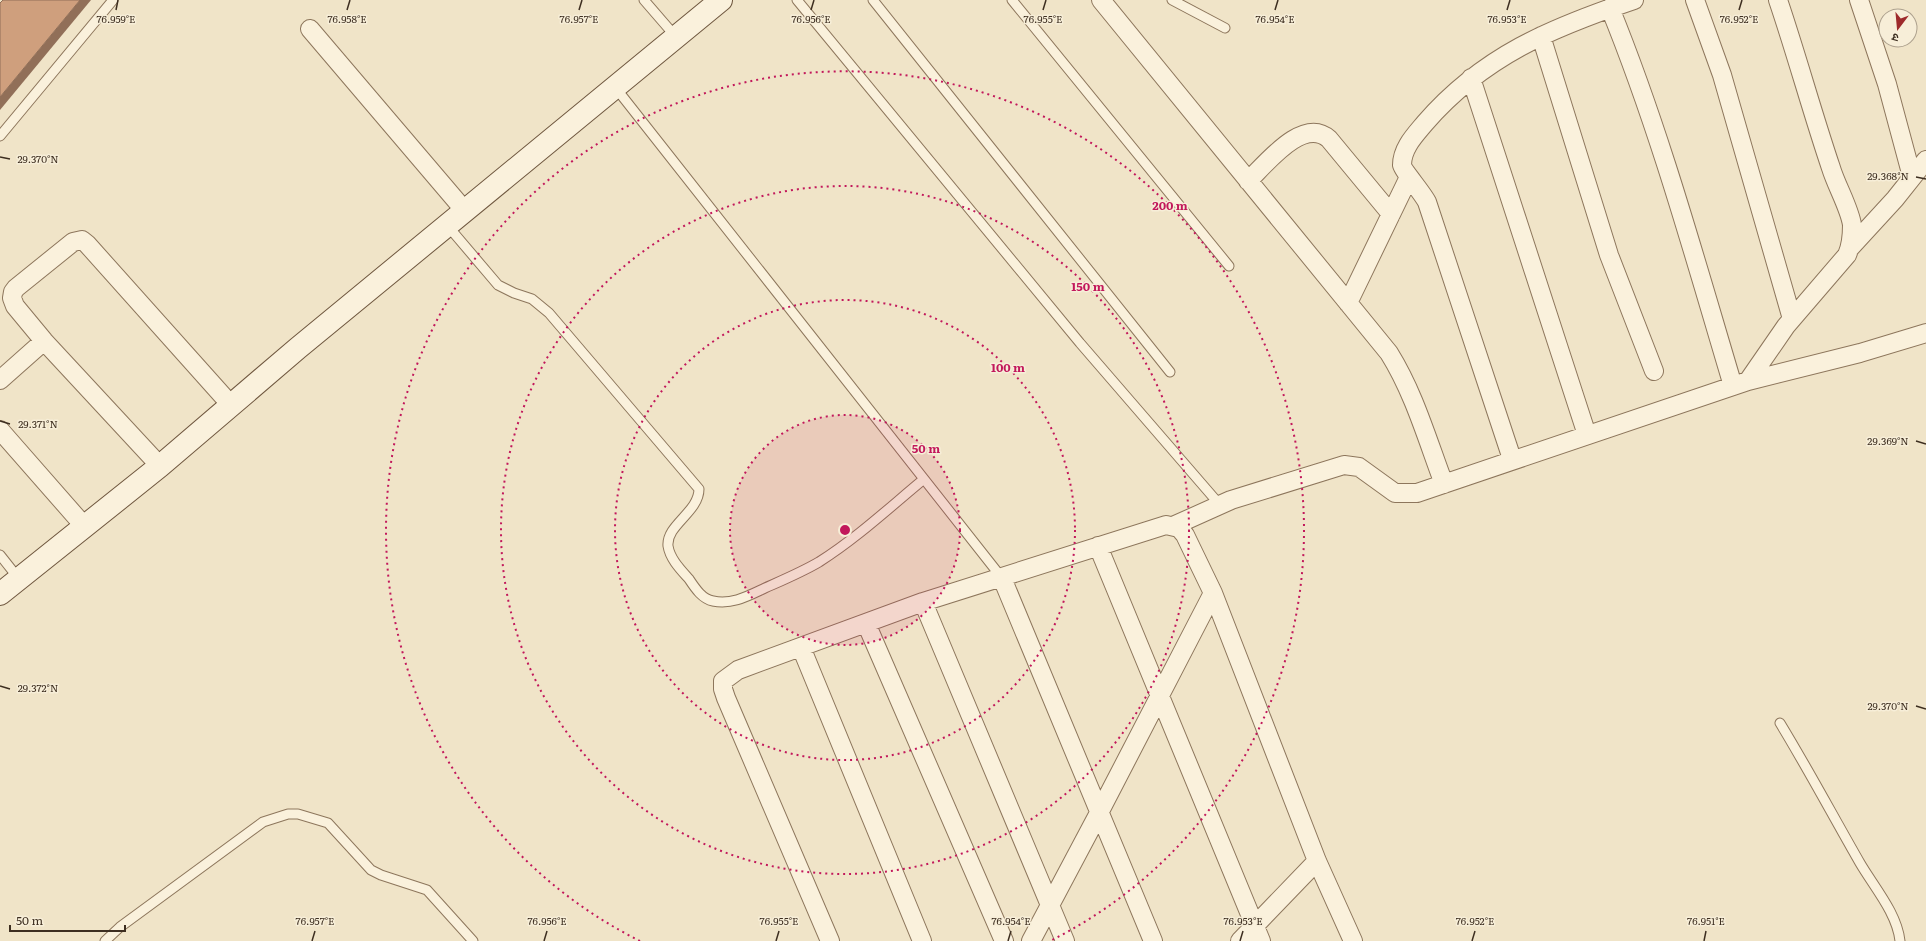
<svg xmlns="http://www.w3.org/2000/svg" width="1926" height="941" font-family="Literata,'Noto Sans Devanagari',serif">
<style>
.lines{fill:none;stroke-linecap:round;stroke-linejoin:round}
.service-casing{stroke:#8d765c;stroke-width:11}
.minor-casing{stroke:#8d765c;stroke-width:20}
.secondary-casing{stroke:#6f573f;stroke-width:24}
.service{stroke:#faf1dc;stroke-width:9}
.minor{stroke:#faf1dc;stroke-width:18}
.secondary{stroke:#faf1dc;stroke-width:22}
.shaded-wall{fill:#916f58}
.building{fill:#cf9f7d;stroke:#916f58}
.ticks{fill:none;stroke:#3d2e20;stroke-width:1.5}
.ring{fill:none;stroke:#c2185b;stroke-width:2;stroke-dasharray:2 4}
.ticks-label{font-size:10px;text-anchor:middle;fill:#3d2e20;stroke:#f7eed8;stroke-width:3;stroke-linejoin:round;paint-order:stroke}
.centre{fill:#c2185b;stroke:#f7eed8;stroke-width:2}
.ring-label{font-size:12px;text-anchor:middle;font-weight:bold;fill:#c2185b;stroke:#f7eed8;stroke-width:3;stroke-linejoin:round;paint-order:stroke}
</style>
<rect width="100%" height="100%" fill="#f0e4c8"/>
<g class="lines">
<g class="service-casing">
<path id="service" d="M644,0L676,37
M797,0L1080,343L1220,505
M873,0L1170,372
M1012,0L1229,266
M1172,0L1225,28
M615,87L1002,578
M0,136L113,0
M447,225L498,285L514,293L532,299L549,313L699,489C699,512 666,525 668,546C670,559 681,570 689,579C695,588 702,599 713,601C732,605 748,596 765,588C783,580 802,572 819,562C857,538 890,507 924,479
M0,555L19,579
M1780,723C1808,769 1833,816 1860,863C1874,887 1897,913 1900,941
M105,941L120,927L263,822L288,814H298L328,823L371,870L381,875L427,890L473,941"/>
</g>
<g class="minor-casing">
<path id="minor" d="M1101,0L1389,353C1414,393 1427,439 1444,484
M1695,0L1722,75L1792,319
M1859,0L1887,84L1912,177
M1610,8C1660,131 1695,259 1733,386
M310,29L465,211
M1541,36L1609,255L1654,371
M1471,78L1587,435
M1248,181C1266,164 1303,116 1329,139L1391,214
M1850,248L1895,199L1926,160
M1348,303L1409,177
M0,380L44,341
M1748,381L1786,326L1847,255C1851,246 1852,234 1852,225C1850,209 1836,185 1831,168C1812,112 1797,56 1778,0
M0,430L85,527
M1512,459L1427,202C1422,192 1403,171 1402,165C1402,148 1415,135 1425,123C1483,56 1551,28 1634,0
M160,466L44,341L15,306L12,298L13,292L16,288L73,242L82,240L87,244L231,405
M1173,526L1231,500L1344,465L1359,467L1395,493H1417L1748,381L1860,353L1926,333
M1098,546L1261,941
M1002,578L1153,941
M923,602L1065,941
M866,623L1004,941
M801,647L922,941
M830,941L726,698L723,689V681L738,670L923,602L1166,525L1179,528L1185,535L1213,593L1317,861L1353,941
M1031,941L1100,811L1213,593
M1240,941L1317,861"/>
</g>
<g class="secondary-casing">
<path id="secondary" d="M0,594L160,466L298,348L721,0"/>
</g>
<use href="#service" class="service"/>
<use href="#minor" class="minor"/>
<use href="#secondary" class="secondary"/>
</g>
<path class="shaded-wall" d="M80,0H91L0,110V97Z"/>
<path class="building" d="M3,0H80L0,97V3Z"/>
<path class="ticks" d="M116,10L118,0M347,10L350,0M579,10L582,0M811,10L814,0M1043,10L1046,0M1275,10L1278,0M1507,10L1510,0M1739,10L1742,0M0,157L10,159M1916,177L1926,179M0,421L10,424M1916,441L1926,444M0,686L10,689M1916,706L1926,709M312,941L315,931M544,941L547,931M776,941L779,931M1008,941L1011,931M1240,941L1243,931M1472,941L1475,931M1704,941L1706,931"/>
<circle cx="845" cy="530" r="115" fill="#c2185b" fill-opacity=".12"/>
<g class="ring">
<circle cx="845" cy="530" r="115"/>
<circle cx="845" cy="530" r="230"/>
<circle cx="845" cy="530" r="344"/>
<path d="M640 941A459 459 0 1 1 1050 941"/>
</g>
<g class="ticks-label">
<text x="116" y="23">76.959°E</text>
<text x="347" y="23">76.958°E</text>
<text x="579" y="23">76.957°E</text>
<text x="811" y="23">76.956°E</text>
<text x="1043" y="23">76.955°E</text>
<text x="1275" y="23">76.954°E</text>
<text x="1507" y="23">76.953°E</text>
<text x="1739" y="23">76.952°E</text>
<text x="38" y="163">29.370°N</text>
<text x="1888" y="180">29.368°N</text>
<text x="38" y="428">29.371°N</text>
<text x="1888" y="445">29.369°N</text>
<text x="38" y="692">29.372°N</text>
<text x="1888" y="710">29.370°N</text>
<text x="315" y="925">76.957°E</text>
<text x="547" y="925">76.956°E</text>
<text x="779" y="925">76.955°E</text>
<text x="1011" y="925">76.954°E</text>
<text x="1243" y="925">76.953°E</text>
<text x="1475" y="925">76.952°E</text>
<text x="1706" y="925">76.951°E</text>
</g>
<circle cx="845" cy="530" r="6" class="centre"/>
<g class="ring-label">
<text x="1170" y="210">200 m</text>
<text x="1088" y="291">150 m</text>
<text x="1008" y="372">100 m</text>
<text x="926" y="453">50 m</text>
</g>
<g transform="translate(1898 28) rotate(196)"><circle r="19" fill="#f7eed8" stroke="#ada18e"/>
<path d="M0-3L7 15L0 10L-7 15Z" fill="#9e2a2b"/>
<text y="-6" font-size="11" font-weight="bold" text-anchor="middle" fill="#3d2e20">उ</text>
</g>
<path d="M10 925v6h115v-6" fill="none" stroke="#3d2e20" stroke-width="2"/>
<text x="16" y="925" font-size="12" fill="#3d2e20" stroke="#f7eed8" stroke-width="3" paint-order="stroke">50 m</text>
</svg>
